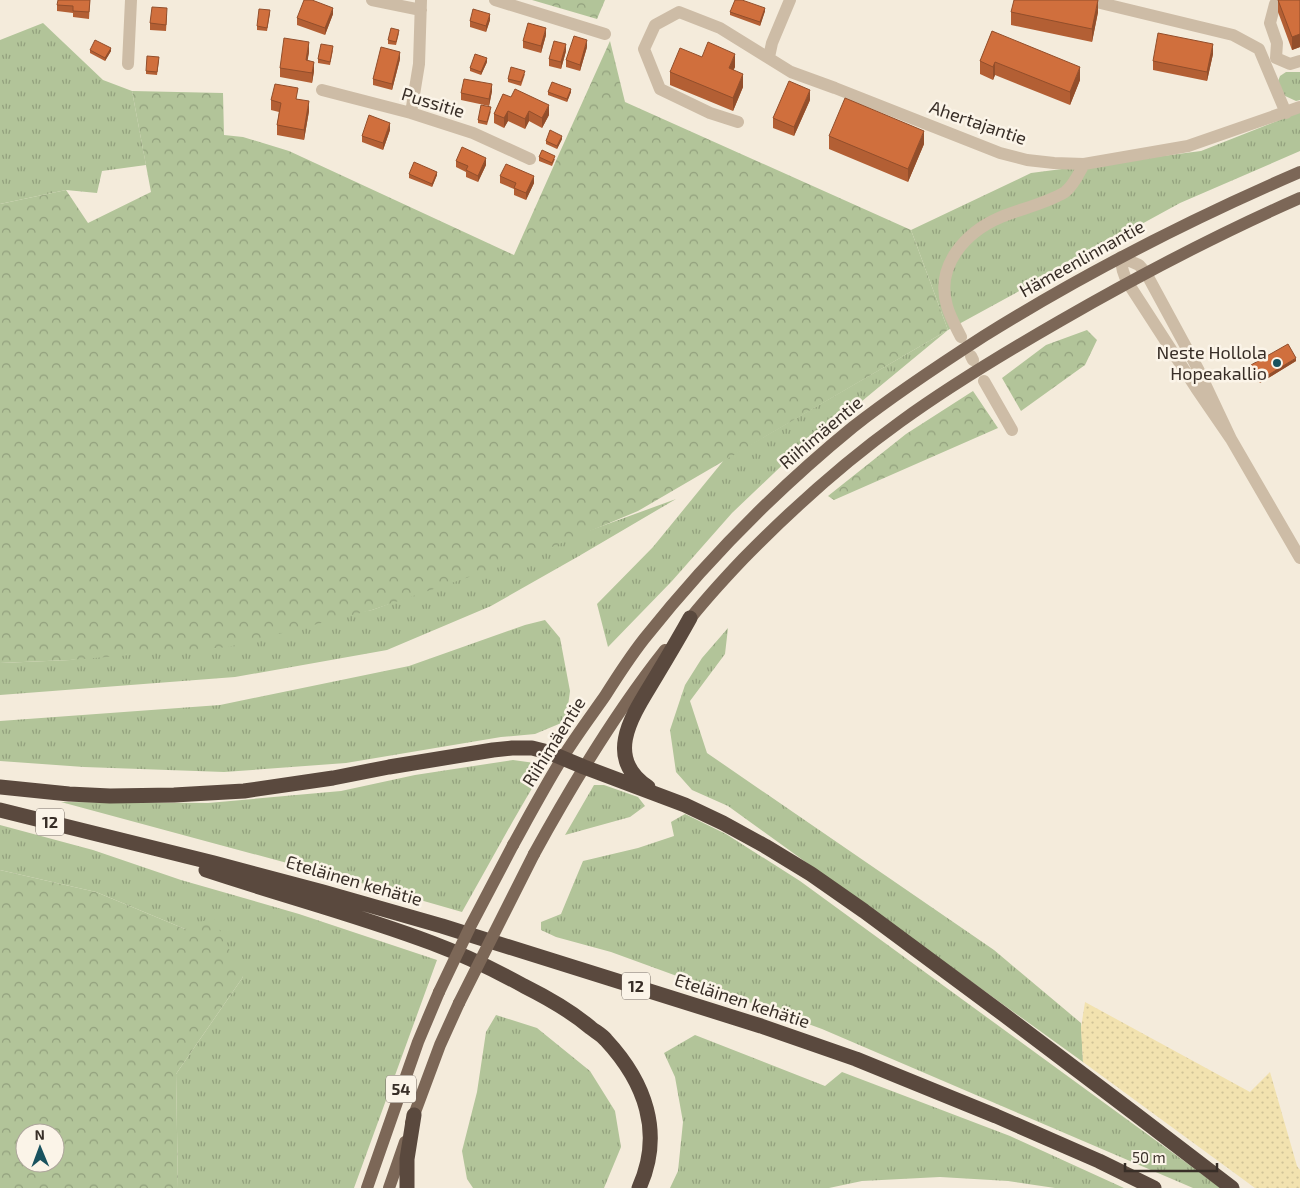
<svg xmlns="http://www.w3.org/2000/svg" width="1300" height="1188" font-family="'Exo 2',sans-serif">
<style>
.grass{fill:url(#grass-tufts)}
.forest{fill:url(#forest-crowns);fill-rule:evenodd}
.sand{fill:url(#sand-dots)}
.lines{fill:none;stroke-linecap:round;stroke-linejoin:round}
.minor{stroke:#cdbca6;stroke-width:12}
.major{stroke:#7c6757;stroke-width:12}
.highway{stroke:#5a493e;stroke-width:15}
.major-bridge{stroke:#7c6757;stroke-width:12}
.wall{fill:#b35f34}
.shaded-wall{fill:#924e2b}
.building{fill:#d06f3d;stroke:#924e2b}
.poi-dot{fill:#19525e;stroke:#fbf4e8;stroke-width:2}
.labels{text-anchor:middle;stroke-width:5;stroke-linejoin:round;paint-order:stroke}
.shield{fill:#fbf4e8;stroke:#726961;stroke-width:1}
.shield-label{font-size:16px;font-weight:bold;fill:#382e27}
.street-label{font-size:18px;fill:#382e27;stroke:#fbf4e8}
.poi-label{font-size:18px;fill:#382e27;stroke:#fbf4e8;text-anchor:end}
</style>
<defs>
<pattern id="grass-tufts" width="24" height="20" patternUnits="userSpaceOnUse" patternTransform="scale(1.25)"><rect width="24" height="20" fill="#b2c499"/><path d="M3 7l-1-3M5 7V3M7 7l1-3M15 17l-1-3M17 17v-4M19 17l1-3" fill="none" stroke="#92a07d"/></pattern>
<pattern id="forest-crowns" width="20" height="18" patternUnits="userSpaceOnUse" patternTransform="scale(1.25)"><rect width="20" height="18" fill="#b2c499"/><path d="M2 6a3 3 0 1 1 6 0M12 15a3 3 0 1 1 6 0" fill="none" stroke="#92a07d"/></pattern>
<pattern id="sand-dots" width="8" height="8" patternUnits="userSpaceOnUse" patternTransform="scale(1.25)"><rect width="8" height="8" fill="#f2e2af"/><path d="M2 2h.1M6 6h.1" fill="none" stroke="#d0c297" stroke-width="1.8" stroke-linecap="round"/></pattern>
</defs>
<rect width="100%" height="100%" fill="#f4ebdb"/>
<path class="grass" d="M43,23L103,80L132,91L146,165L102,171L97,193L66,190L0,204V40Z
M1286,72H1300V100L1296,101L1283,95L1277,84L1280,76Z
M1300,112V151L1180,203L948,330L856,406L796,452L732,513L672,581L608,647L597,604L653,547L724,460L948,330L911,230L1031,173L1201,151Z
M676,499L579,556L491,606L387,650L235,677L0,695V663L70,660L372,610Z
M545,620L560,638L570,691L566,721L535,734L501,737L346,763L224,772L84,767L0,761V721L220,705L409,666L525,625Z
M728,628L725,654L690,701L707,753L994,950L1081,1023L1083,1062L728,806L692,790L676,772L670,730L685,685L702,658Z
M513,760L542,764V771L513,821L462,912L361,883L61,802L208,803L341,791L415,775Z
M594,785H604L638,797L645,806L630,817L565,835Z
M685,814L726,834L800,881L1221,1188H1193L822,1029L611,952L556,937L541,930V922L561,914L583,861L638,848L674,836L671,822Z
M0,825L93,850L181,880L299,914L437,960L354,1188H178L176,1074L243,977L185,929L96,892L0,870Z
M496,1015L537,1028L590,1071L615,1111L621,1147L604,1188H473L467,1179L462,1151L477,1092L486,1032Z
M695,1035L825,1086L842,1072L1010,1136L1124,1188H1055L1008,1181L940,1177L862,1181L829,1188H670L678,1171L683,1122L675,1077L664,1053Z"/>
<path class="forest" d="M532,0H605L597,19Z
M610,41L625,102L911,230L948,330L638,511L528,557L372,610L228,647L70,660L0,663V204L66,190L88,223L151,192L132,91L223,93L224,135L243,137L289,151L514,255L559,154Z
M1087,330L1097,340L1085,365L1021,411L1002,378L1046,345Z
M973,391L998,428L834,500L828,496L906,434Z
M0,870L96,892L185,929L213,917L243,977L176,1074L178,1188H0ZM25,1133H55V1163H25Z"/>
<path class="sand" d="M1085,1002L1250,1092L1270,1072L1297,1166L1300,1170V1188H1255L1083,1062L1081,1028Z"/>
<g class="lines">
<path class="minor" d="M372,0L421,10
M495,0L605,34
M1088,0L1233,35L1259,49L1286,113
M1280,0L1275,4L1270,23L1277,43L1276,58L1290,64L1300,61
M769,57L772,43L790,0
M128,64L131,0
M322,90L411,113L473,133L530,159
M411,113L419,64L421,0
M738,122L710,113L660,89L644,49L655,25L679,12L720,28L791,72L835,88L1000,153L1027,160L1054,163L1084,164L1188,146L1300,107
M1121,257L1139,265L1146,273L1198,369L1231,439L1196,388L1128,283C1123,274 1121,267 1121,257Z
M961,337C956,327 950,317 947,306C935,265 966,232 1001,217C1020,209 1048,203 1065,192C1074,185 1079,173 1084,164
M971,356L973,360
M984,381L1012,430
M1231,439L1300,558"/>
<path class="major" d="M685,625C703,602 723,580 743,559C792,509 843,463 900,422C951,385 1006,352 1060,321C1138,276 1218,234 1300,198
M513,845C529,816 545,786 563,757C576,736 591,716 605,696C617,677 630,657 644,639C706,561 776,490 853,427C895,394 939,365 984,336C1085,273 1191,219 1300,172
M534,854C573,783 615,713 665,650
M411,1123L440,1045L459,1003
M367,1188L418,1042L439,992
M389,1188L405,1142"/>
<path class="highway" d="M0,787L69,794L110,796L174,795L244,791L333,778L389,767L493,750L512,748H532L548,752L584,767L685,805L723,823L765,846L811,874L864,911L1003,1014L1134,1113L1232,1188
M648,787C602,757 634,713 655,678C667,658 679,638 690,618
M0,810L214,863L323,892L442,926L761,1026L856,1059L996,1116L1099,1161L1154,1188
M206,870C281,895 358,915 432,943C464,955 495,970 524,986C548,998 571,1011 591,1028C596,1032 602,1035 606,1040C645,1082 664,1133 639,1188
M407,1188V1159L414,1115"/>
<path class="major-bridge" d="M439,992L470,927L513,845
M459,1003L534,854"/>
</g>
<path class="wall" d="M90,0L89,19L73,17V13L57,11V5Z
M1278,0H1300V47L1292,50L1278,12Z
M765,11L760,26L730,15V12Z
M1011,12H1098L1092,42L1011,25Z
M270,13L267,31L257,30V26Z
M167,14L166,31L150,30V23Z
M333,14L325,35L297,25V18Z
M490,20L486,32L470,27V21Z
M992,31L1080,80L1070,105L995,75L993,80L980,74V61Z
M399,33L396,45L388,44V40Z
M546,35L541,53L523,48V41Z
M587,47L580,71L566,67V60Z
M90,50L111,51L105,61L90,53Z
M333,50L330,65L318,63V59Z
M566,51L561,69L549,66V59Z
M309,52L307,61L314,71L312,83L280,77V68Z
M1213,54L1207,81L1153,70V61Z
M702,57L735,67L733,70L743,87L733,111L670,85V72Z
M400,59L392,90L373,85V79Z
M159,60L157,75L146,74V71Z
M487,62L481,75L470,71V68Z
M525,74L521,86L508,82V79Z
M492,91L489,106L461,100V93Z
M548,92H571L567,102L548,95Z
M503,94L549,115L542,128L529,121L525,129L508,121L504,128L494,123V114Z
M297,99L309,111L304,140L277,135V125L279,112L271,110V100Z
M810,100L794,136L773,128V118Z
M491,111L487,125L478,123V120Z
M390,130L383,150L362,142V136Z
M829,136L924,144L908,182L829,149Z
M562,139L557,149L546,144V141Z
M539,157L555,159L552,166L539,161Z
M456,161L486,165L478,182L466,177V172L456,167Z
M409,174L437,175L432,187L409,178Z
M500,176L534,183L526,200L514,195V189L500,183Z
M1296,361L1260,383L1251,369V365Z"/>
<path class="shaded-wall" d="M1098,0V12L1092,42V29Z
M333,8V14L325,35V28Z
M765,8V11L760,26V22Z
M490,14V20L486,32V26Z
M546,28V35L541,53V46Z
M1300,34V47L1292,50V37Z
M587,40V47L580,71V65Z
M309,42V52L306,70V60Z
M566,44V51L561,69V62Z
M1213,44V54L1207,81V72Z
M111,48V51L105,61V58Z
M400,52V59L392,90V84Z
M735,54V67L729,81V68Z
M487,58V62L481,75V72Z
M314,62V71L312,83V73Z
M995,62V75L993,80V67Z
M1080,67V80L1070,105V92Z
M743,74V87L733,111V98Z
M492,84V91L489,106V99Z
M571,89V92L567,102V99Z
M810,90V100L794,136V127Z
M309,101V111L304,140V130Z
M549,105V115L542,128V118Z
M508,111V121L504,128V118Z
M529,111V121L525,129V119Z
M390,123V130L383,150V143Z
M924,131V144L908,182V169Z
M562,136V139L557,149V146Z
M486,158V165L478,182V176Z
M437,172V175L432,187V184Z
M534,176V183L526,200V193Z
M1296,358V361L1260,383V380Z"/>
<path class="building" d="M58,0H90L89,12L73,11V6L57,5Z
M304,0H312L333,8L325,28L297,18Z
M735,0H742L765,8L760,22L730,12Z
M1014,0H1098L1092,29L1011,12Z
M1278,0H1300V34L1292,37Z
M152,7L167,8L166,25L150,23Z
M259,9L270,10L267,28L257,26Z
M473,9L490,14L486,26L470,21Z
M528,23L546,28L541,46L523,41Z
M391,28L399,30L396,42L388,40Z
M992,31L1080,67L1070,92L995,62L993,67L980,61Z
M1158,33L1213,44L1207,72L1153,61Z
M574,36L587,40L580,65L566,60Z
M284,38L309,42L306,60L314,62L312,73L280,68Z
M95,40L111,48L105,58L90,50Z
M554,41L566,44L561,62L549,59Z
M708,42L735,54L729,68L743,74L733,98L670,72L680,48L702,57Z
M321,44L333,46L330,62L318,59Z
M381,47L400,52L392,84L373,79Z
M475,54L487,58L481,72L470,68Z
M147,56L159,57L157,72L146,71Z
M511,67L525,71L521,82L508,79Z
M464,79L492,84L489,99L461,93Z
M789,81L810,90L794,127L773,118Z
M552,82L571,89L567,99L548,92Z
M275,84L298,88L296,99L309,101L304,130L277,125L281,103L271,100Z
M515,89L549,105L542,118L529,111L525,119L508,111L504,118L494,114L503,94L511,97Z
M845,98L924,131L908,169L829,136Z
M481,105L491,107L487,122L478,120Z
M369,115L390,123L383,143L362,136Z
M550,130L562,136L557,146L546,141Z
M462,147L486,158L478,176L466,170L468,166L456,161Z
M542,150L555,156L552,163L539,157Z
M414,162L437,172L432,184L409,174Z
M506,164L534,176L526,193L514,188L516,183L500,176Z
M1288,344L1296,358L1260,380L1251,365Z"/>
<circle class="poi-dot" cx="1277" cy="363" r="5"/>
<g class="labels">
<g class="shield">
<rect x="36" y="808.5" width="28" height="27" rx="4"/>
<rect x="622" y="972.5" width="28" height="27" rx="4"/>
<rect x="386" y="1075.5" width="30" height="27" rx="4"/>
</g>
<g class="shield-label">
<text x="50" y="828">12</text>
<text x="636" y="992">12</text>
<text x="401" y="1095">54</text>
</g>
<g class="street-label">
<text transform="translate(433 103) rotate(17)" y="6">Pussitie</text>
<text transform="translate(978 123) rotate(19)" y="6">Ahertajantie</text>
<text transform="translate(1082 259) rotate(-29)" y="6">Hämeenlinnantie</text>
<text transform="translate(821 433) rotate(-40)" y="6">Riihimäentie</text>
<text transform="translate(554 742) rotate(-58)" y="6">Riihimäentie</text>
<text transform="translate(354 881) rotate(16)" y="6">Eteläinen kehätie</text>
<text transform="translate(742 1001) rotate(18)" y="6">Eteläinen kehätie</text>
</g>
<g class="poi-label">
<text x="1267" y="359">Neste Hollola<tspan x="1267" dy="21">Hopeakallio</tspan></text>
</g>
</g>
<g transform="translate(40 1148) rotate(359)"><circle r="24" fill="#fbf4e8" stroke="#ada59b"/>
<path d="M0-4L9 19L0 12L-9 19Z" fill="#19525e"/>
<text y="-8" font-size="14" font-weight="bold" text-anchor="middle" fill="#382e27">N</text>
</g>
<path d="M1125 1163v8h92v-8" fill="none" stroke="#382e27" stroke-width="2.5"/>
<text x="1132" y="1163" font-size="15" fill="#382e27" stroke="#fbf4e8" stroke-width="4" paint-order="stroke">50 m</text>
</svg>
